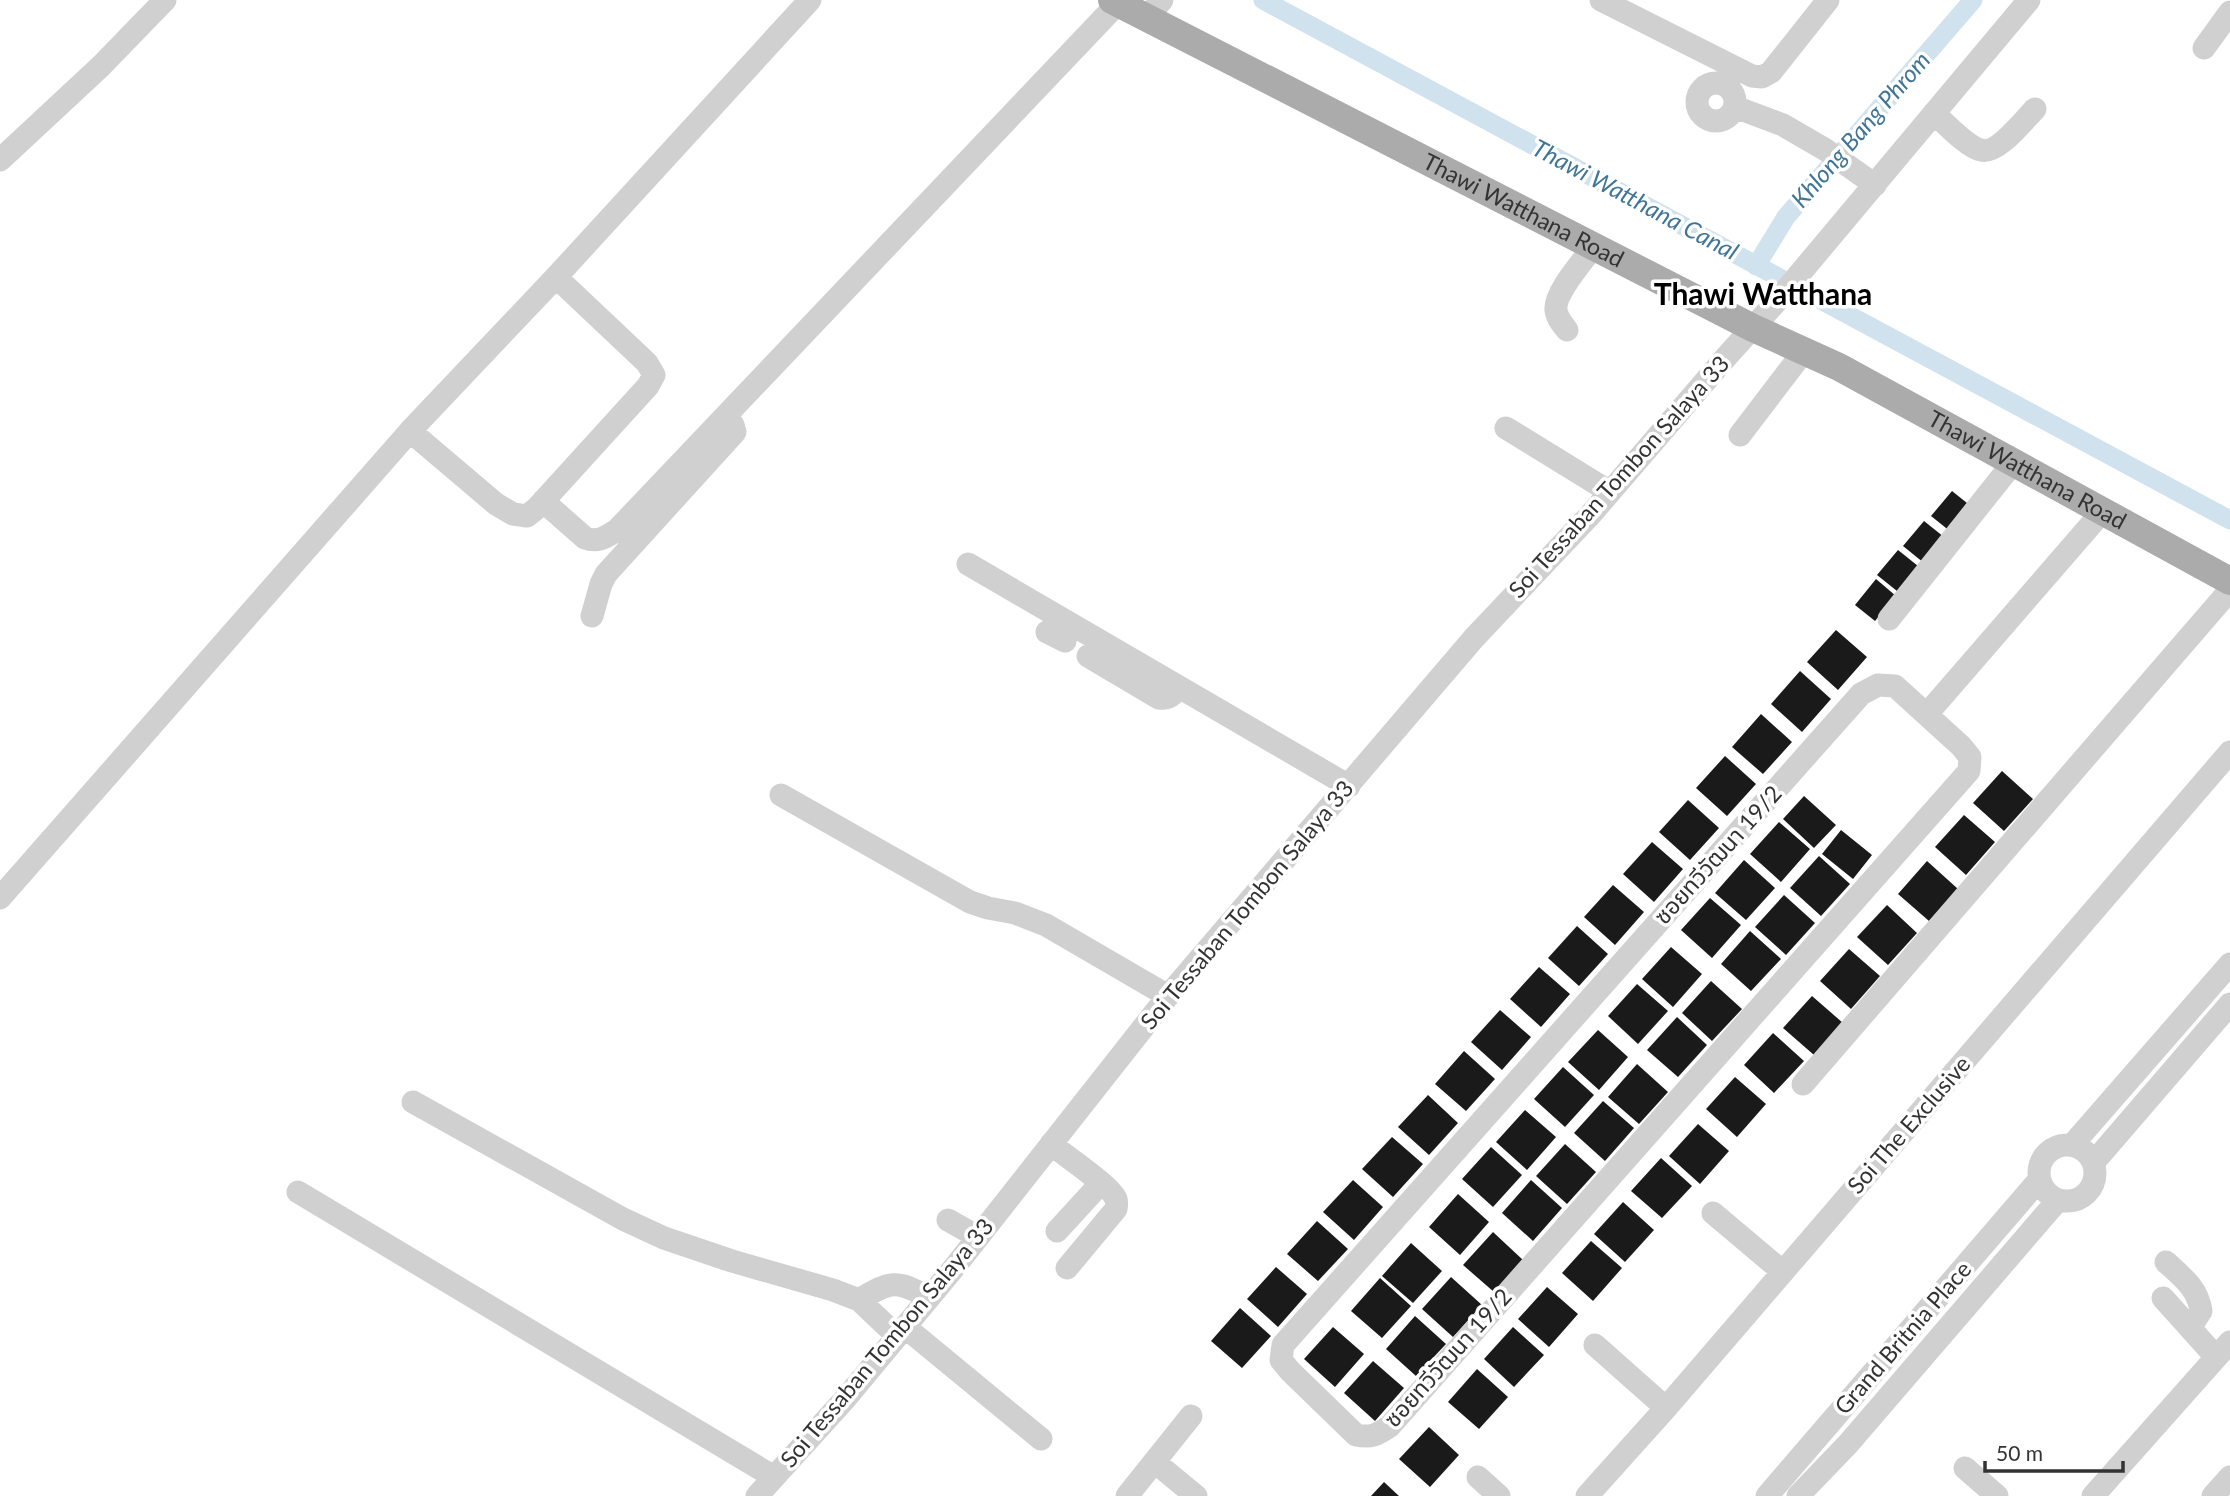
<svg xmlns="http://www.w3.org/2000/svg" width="2230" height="1496" font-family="Lato,'Noto Sans Thai',sans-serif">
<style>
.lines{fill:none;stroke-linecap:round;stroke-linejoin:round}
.canal{stroke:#cfe2ee;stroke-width:19}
.building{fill:#1a1a1a}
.minor{stroke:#d0d0d0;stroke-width:23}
.major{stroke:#ababab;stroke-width:28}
.labels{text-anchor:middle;stroke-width:7;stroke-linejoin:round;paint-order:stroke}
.street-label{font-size:23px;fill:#333;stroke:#fff}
.water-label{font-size:24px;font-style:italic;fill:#3f7597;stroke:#fff}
.district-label{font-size:30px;font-weight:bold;fill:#000;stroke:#fff}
</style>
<rect width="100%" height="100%" fill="#fff"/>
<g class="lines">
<path class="canal" d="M1263,0L2230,520
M1756,266L1786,217L1973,0"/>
</g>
<path class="building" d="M1952,491L1972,507L1951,532L1931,516Z
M1924,521L1944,537L1924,563L1903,546Z
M1898,550L1918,566L1897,591L1877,575Z
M1876,579L1896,596L1875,621L1855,605Z
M1836,630L1867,657L1838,690L1807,662Z
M1800,671L1831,699L1802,732L1771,704Z
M1761,714L1792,742L1763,774L1732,747Z
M1725,756L1756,784L1727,816L1696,788Z
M2002,771L2033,799L2004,831L1973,803Z
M1804,796L1836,825L1814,848L1783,819Z
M1688,800L1719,828L1690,860L1659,832Z
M1964,815L1995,842L1966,875L1935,847Z
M1779,822L1810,849L1781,882L1750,854Z
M1841,830L1872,855L1853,879L1822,854Z
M1652,842L1683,869L1654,902L1623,874Z
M1819,856L1850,884L1821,916L1790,888Z
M1744,860L1775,888L1746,920L1715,893Z
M1927,861L1958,889L1929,921L1898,894Z
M1613,885L1644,912L1615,945L1584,917Z
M1784,895L1815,923L1786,955L1755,927Z
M1710,898L1741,925L1712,958L1681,930Z
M1887,905L1917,933L1888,965L1857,937Z
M1577,926L1608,954L1579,986L1548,958Z
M1750,931L1781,959L1751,991L1721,964Z
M1671,947L1702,974L1673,1007L1642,979Z
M1849,949L1880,976L1851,1009L1820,981Z
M1539,967L1570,994L1541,1027L1510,999Z
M1711,981L1742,1009L1712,1041L1682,1013Z
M1637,984L1668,1011L1638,1044L1608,1016Z
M1812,996L1843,1023L1814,1055L1783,1028Z
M1500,1010L1531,1037L1502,1070L1471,1042Z
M1677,1017L1707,1045L1678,1077L1647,1050Z
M1598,1030L1628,1057L1599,1090L1568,1062Z
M1773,1033L1804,1061L1774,1093L1744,1065Z
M1464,1051L1495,1079L1466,1111L1435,1084Z
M1637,1064L1668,1092L1639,1124L1608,1097Z
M1563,1067L1594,1095L1565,1127L1534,1099Z
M1735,1077L1766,1104L1737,1137L1706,1109Z
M1428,1095L1458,1123L1429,1155L1398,1127Z
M1603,1101L1634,1128L1605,1161L1574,1133Z
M1525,1110L1556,1137L1527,1170L1496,1142Z
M1698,1124L1729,1151L1700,1184L1669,1156Z
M1392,1137L1423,1164L1393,1197L1362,1169Z
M1565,1144L1596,1172L1567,1204L1536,1176Z
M1491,1147L1522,1175L1493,1207L1462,1179Z
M1661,1158L1692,1186L1662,1218L1631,1191Z
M1353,1180L1383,1207L1354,1240L1323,1212Z
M1531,1180L1562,1208L1533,1241L1502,1213Z
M1458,1194L1489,1222L1460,1255L1429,1227Z
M1623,1202L1654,1230L1625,1262L1594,1234Z
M1317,1221L1348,1249L1318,1281L1287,1254Z
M1493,1232L1523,1260L1494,1292L1463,1265Z
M1591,1241L1622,1268L1593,1301L1562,1273Z
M1411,1243L1442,1271L1413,1303L1382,1276Z
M1276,1267L1307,1294L1278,1327L1247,1299Z
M1451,1277L1482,1305L1453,1337L1422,1309Z
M1380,1278L1411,1306L1382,1338L1351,1311Z
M1547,1287L1578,1314L1549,1347L1518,1319Z
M1240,1308L1271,1336L1242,1368L1211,1341Z
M1415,1316L1446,1344L1416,1376L1386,1349Z
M1333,1327L1364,1354L1335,1387L1304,1359Z
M1513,1327L1544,1355L1514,1387L1484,1359Z
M1373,1361L1404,1388L1375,1421L1344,1393Z
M1477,1369L1508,1397L1479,1429L1448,1402Z
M1429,1427L1459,1455L1430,1487L1399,1459Z
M1384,1482L1399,1496H1371Z"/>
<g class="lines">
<path class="minor" d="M1601,0L1752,76L1762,77L1771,72L1828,0
M1145,19L1162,0
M2204,48L2230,12
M1697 102a19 19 0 1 1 38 0a19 19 0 1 1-38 0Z
M1735,107L1783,125L1826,150L1875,185
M1934,113C1945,123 1967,147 1981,150C1997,155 2024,120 2035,109
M0,160L101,66L165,0
M1567,330C1562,324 1557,318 1556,310C1554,293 1583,261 1594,246
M1506,428L1610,492
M410,431L496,504L513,514L527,516L537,508L648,386L654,375L647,363L556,277
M1740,435L1804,351
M543,501L585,538C598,543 606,537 617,530L1118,3
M968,564L1349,786
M592,616L601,584L606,574L735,432L733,425L725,417
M1889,619L2013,463
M1047,632L1065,641
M1088,656L1159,698C1169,699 1173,695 1179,687
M1878,685L1895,686L1961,746L1970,757L1969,771L1390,1426C1377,1435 1371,1438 1356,1435L1290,1371L1281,1360L1283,1345L1861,694Z
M1927,714L2102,512
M781,795L970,902L988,908L1015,913L1046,925L1168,996
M0,898L410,431L556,277L810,0
M1803,1084L2230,590
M413,1102L623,1219L664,1238L732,1261L833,1290L859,1300L897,1336
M1051,1144C1064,1155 1111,1186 1116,1199C1117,1203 1117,1204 1116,1209L1067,1268
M2073,1144L2230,964
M2039 1173a28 28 0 1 1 56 0a28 28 0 1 1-56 0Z
M2094,1162L2230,1004
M298,1192L774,1477
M1713,1213L1783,1272
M948,1220L978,1237
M1057,1231L1101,1183
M2166,1262C2182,1277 2198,1288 2201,1311L2190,1328
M2163,1298L2216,1357
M859,1300C890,1281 897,1279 929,1298
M905,1327L1041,1439
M1595,1345L1666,1408
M1156,1463L1196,1496
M1965,1468L1997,1496
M1478,1477L1499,1496
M757,1496L846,1398L953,1269L1168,996L1474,638L1592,513L1727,356L1776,302L2029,0
M1127,1496L1191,1416
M1587,1496L1666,1408L2230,752
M1767,1496L2039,1180
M1798,1496L1848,1444L2058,1200
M2093,1496L2230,1342
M2213,1496L2230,1477"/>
<path class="major" id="s1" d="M1112,0L1753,328L1839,367L2230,581"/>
</g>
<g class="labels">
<g class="street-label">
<text dy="8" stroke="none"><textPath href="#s1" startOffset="462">Thawi Watthana Road</textPath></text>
<text dy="8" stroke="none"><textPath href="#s1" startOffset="1029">Thawi Watthana Road</textPath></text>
<text transform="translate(1619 477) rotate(-48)" y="8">Soi Tessaban Tombon Salaya 33</text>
<text transform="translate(1718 855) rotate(-48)" y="8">ซอยทวีวัฒนา 19/2</text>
<text transform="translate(1247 905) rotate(-50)" y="8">Soi Tessaban Tombon Salaya 33</text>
<text transform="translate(1909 1125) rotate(-49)" y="8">Soi The Exclusive</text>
<text transform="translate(1903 1338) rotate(-49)" y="8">Grand Britnia Place</text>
<text transform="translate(887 1343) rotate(-50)" y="8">Soi Tessaban Tombon Salaya 33</text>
<text transform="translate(1448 1358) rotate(-48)" y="8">ซอยทวีวัฒนา 19/2</text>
</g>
<g class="water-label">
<text transform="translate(1861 130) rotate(-49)" y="8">Khlong Bang Phrom</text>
<text transform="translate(1635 200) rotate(28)" y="8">Thawi Watthana Canal</text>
</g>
<g class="district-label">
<text x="1763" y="305">Thawi Watthana</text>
</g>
</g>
<path d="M1985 1461v10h138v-10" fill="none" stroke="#333333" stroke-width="3.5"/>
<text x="1996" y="1461" font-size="21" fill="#333333" stroke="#ffffff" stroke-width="5" paint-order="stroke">50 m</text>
</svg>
